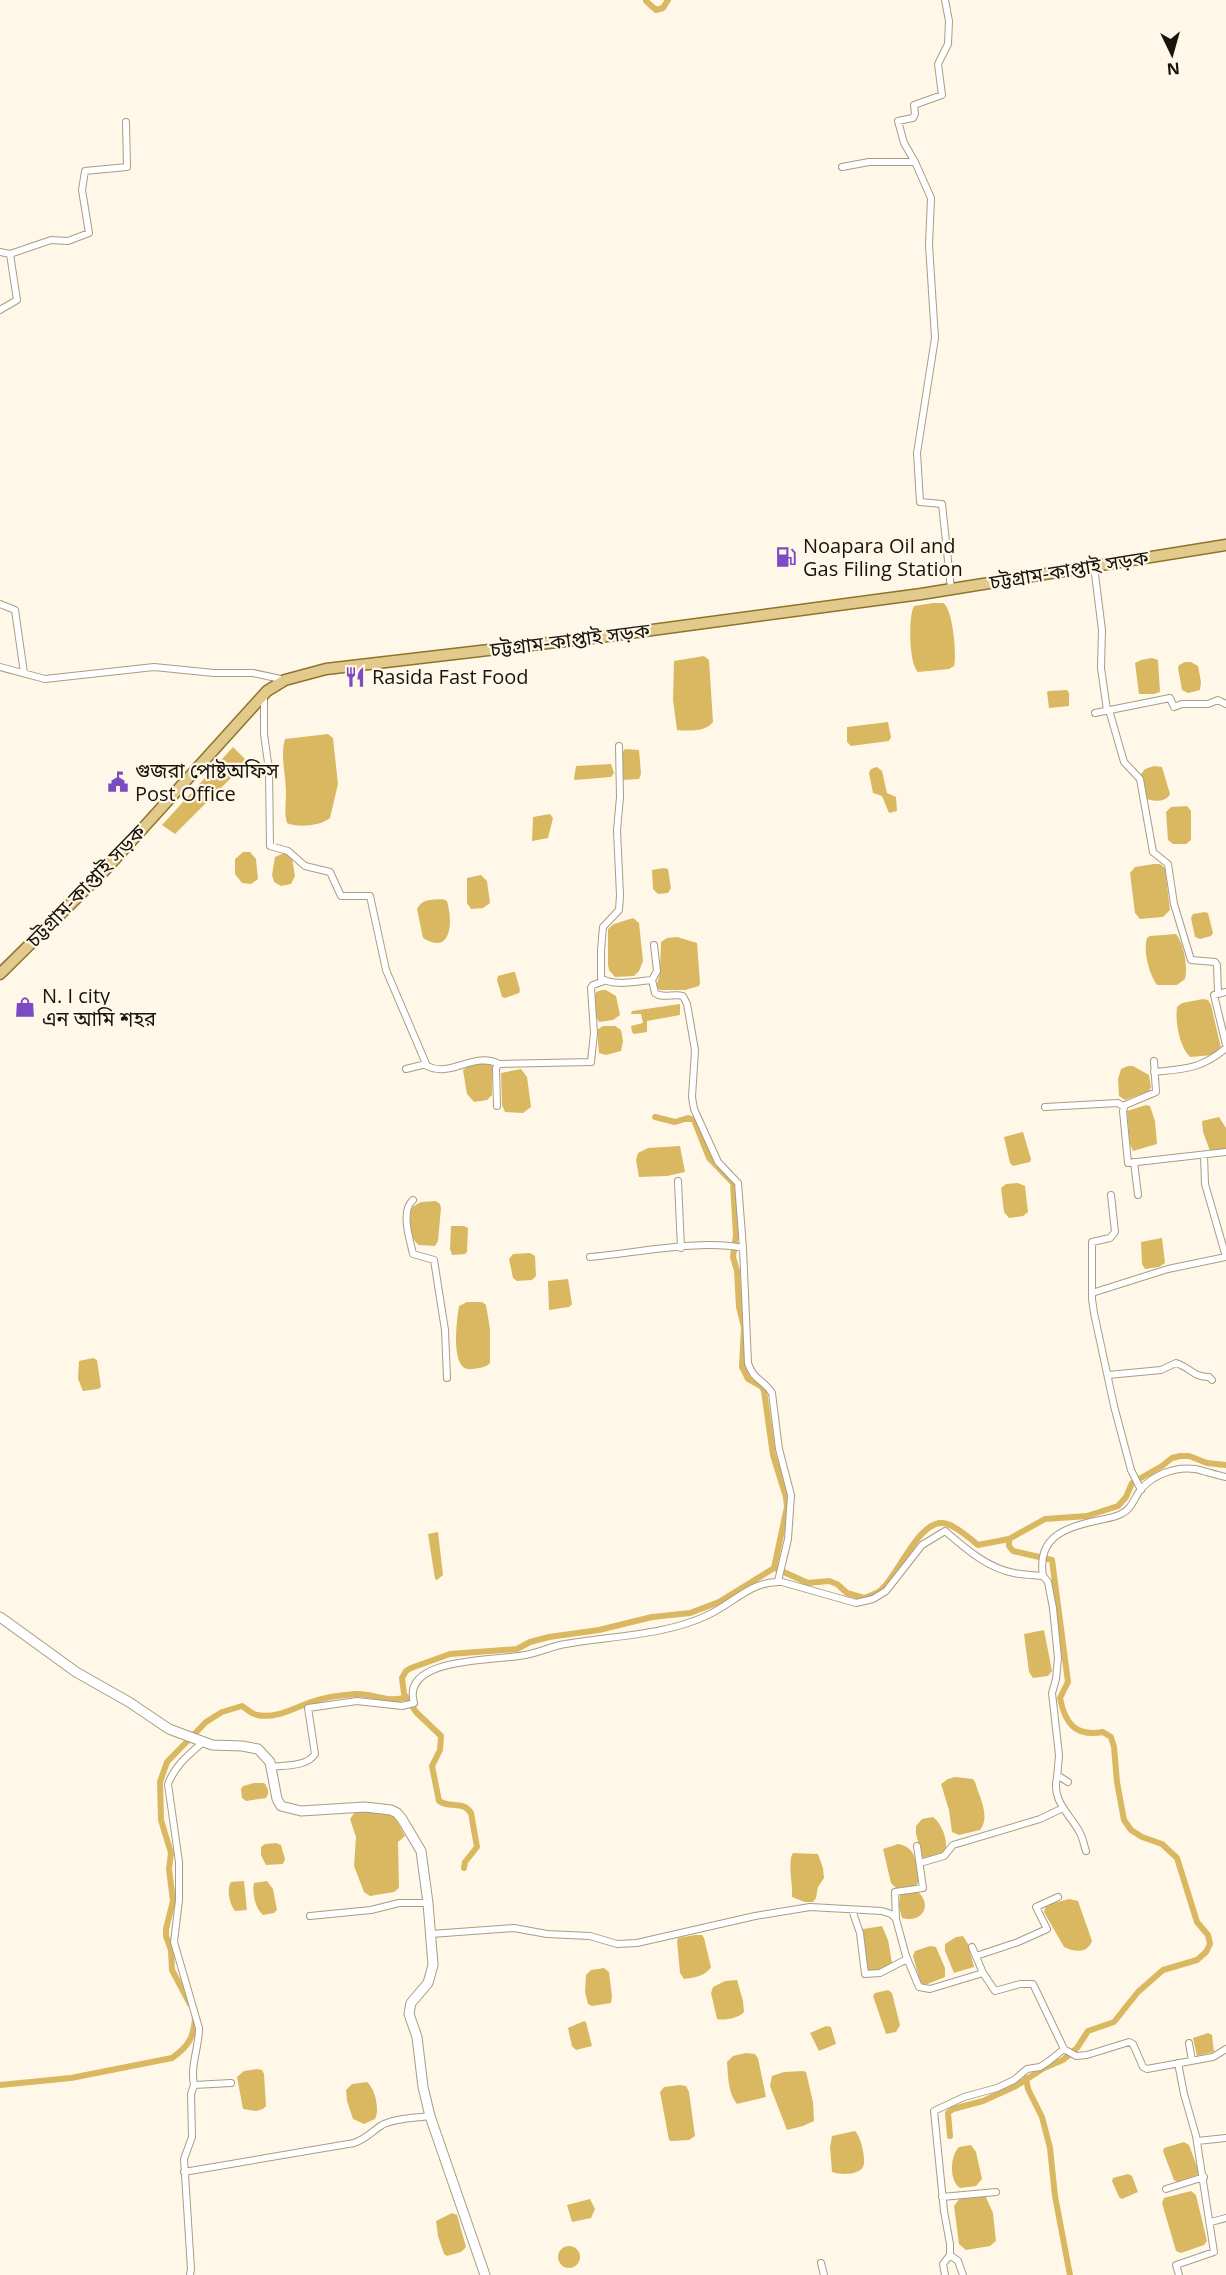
<svg xmlns="http://www.w3.org/2000/svg" width="1226" height="2275" font-family="'Open Sans','Noto Sans Bengali',sans-serif">
<style>
.water{fill:#dab861}
.lines{fill:none;stroke-linecap:round;stroke-linejoin:round}
.canal{stroke:#dab861;stroke-width:6}
.street-casing{stroke:#a89d84;stroke-width:8}
.secondary-casing{stroke:#a89d84;stroke-width:11}
.primary-casing{stroke:#8e732c;stroke-width:13}
.street{stroke:#fff;stroke-width:6}
.secondary{stroke:#fff;stroke-width:9}
.primary{stroke:#e1ca8b;stroke-width:10}
.labels{text-anchor:middle;stroke-width:4.5;stroke-linejoin:round;paint-order:stroke}
.poi-label{font-size:20px;fill:#18140b;stroke:#fff8e8;text-anchor:start}
.street-label{font-size:20px;fill:#18140b;stroke:#fff8e8}
</style>
<rect width="100%" height="100%" fill="#fff8e8"/>
<path class="water" d="M933,603C934,603 943,603 943,603C953,608 957,656 954,666L949,669L918,672C909,664 908,617 914,606Z
M704,656L709,660L713,722C706,732 688,731 677,730L673,700L674,661Z
M1152,658L1158,660L1160,692L1154,694H1139L1135,663L1141,660Z
M1185,662H1191L1198,666L1201,682L1200,690L1188,693L1182,690L1178,668L1179,665Z
M1067,690L1069,693V706L1049,708L1047,692L1049,691Z
M888,722L891,737L889,741L851,746L847,742V727Z
M328,734L333,738L338,784L330,818C321,826 297,828 287,823C284,813 286,803 286,793C286,775 280,756 285,739Z
M233,747L246,760V763L175,834L162,825Z
M625,749L639,750L641,774L639,779L622,780V753Z
M611,764L614,773L611,777L575,780L574,779L576,766Z
M1154,766L1162,767L1170,794C1166,802 1155,802 1147,799L1141,774L1145,769Z
M877,767L882,771L887,793L896,797L897,811L889,813L882,796L873,793L869,773L871,769Z
M1187,806L1191,811V840L1186,844H1173L1168,840L1166,812L1171,807Z
M550,814L553,818L548,838L532,841L533,817Z
M243,852H250L256,859L258,879L251,884L242,883L235,874V859Z
M284,853L292,858L295,876L291,884L281,886L274,882L272,875L275,857Z
M1154,864H1160L1165,868L1170,910L1163,917L1140,919L1135,913L1130,873L1135,867Z
M664,868L668,869L671,888L668,893L658,894L653,889L652,870Z
M481,875L487,881L490,903L483,908L471,909L467,903V878Z
M443,899L447,901C453,921 452,956 423,938L417,909C423,898 432,900 443,899Z
M1205,912L1208,913L1213,933L1211,936L1200,939L1195,937L1191,918L1193,914Z
M633,918L639,923L643,961L639,971L634,976L615,977L609,970L608,965V929L614,924Z
M1176,934C1184,943 1188,967 1185,979L1177,985H1157C1149,974 1143,951 1147,938L1150,936Z
M677,937L697,943L700,983L699,986L685,990H660L656,987L660,973L661,942L667,938Z
M513,972H515L520,990L519,993L505,998L502,997L497,980L498,976Z
M602,990H606L616,996L620,1015L613,1020L599,1022C594,1013 593,1002 596,992Z
M1203,999L1208,1000L1211,1005L1221,1048L1213,1055L1190,1057C1179,1046 1175,1021 1177,1007L1182,1003Z
M680,1004V1015L647,1021V1032L634,1034L632,1032L631,1026L643,1023L641,1014H631L632,1011Z
M603,1026H615L621,1030L623,1041L621,1051L606,1055L599,1053L597,1030Z
M487,1062L492,1066V1095L487,1100L474,1102L467,1094L463,1070L472,1064Z
M1128,1066H1133L1149,1075L1151,1087L1149,1091L1125,1100L1119,1096L1118,1079L1121,1069Z
M521,1069L527,1077L531,1107L523,1113L505,1112L502,1105L501,1073Z
M1146,1105L1150,1106L1155,1121L1157,1144L1133,1151L1130,1144L1127,1111Z
M1219,1117L1226,1128V1149L1210,1151L1203,1132L1202,1121Z
M1023,1132L1031,1159L1030,1162L1013,1166L1010,1163L1004,1137Z
M680,1146L685,1172L667,1176L639,1177L636,1160L638,1153L648,1148Z
M1018,1183L1025,1186L1028,1212L1023,1216L1009,1218L1004,1212L1001,1188L1006,1184Z
M436,1201L440,1204L441,1208L438,1241L435,1246L419,1245C408,1237 409,1220 412,1207L421,1202Z
M451,1226H464L468,1228L467,1252L465,1254L452,1255L450,1249Z
M1162,1238L1165,1263L1159,1267L1145,1269L1142,1264L1141,1242Z
M530,1253L535,1256L536,1276L532,1280L517,1281L513,1278L509,1259L513,1254Z
M568,1279L572,1304L569,1307L549,1310L548,1281Z
M467,1302H482L486,1305L490,1329V1363C485,1368 479,1368 472,1369C449,1373 457,1319 459,1306Z
M93,1358L97,1360L101,1387L98,1389L83,1391L78,1379L79,1361Z
M438,1532L443,1575L437,1580L435,1579L428,1534Z
M1044,1630L1052,1671L1048,1676L1033,1678L1029,1672L1024,1634Z
M955,1777L973,1779L975,1782C979,1796 991,1817 980,1830L959,1835L952,1832L949,1810L941,1784L948,1779Z
M254,1783H264C268,1787 270,1793 266,1798L246,1801L242,1798L241,1789L243,1786Z
M377,1810L394,1816L405,1836L398,1842L399,1888L394,1892L370,1896L364,1892L354,1866L356,1837L350,1819L355,1812Z
M933,1817C941,1823 947,1837 946,1848L942,1853L923,1859L916,1834V1826L922,1819Z
M276,1843L281,1845L285,1859L283,1864L266,1865L261,1855V1847L265,1844Z
M898,1844C917,1847 916,1863 919,1881L915,1887L896,1888L891,1883L883,1849Z
M793,1853L818,1854L823,1868L824,1878L818,1887L816,1898L813,1902H805L792,1897C793,1884 787,1862 793,1853Z
M244,1881L247,1910L235,1911C230,1905 226,1890 231,1882Z
M267,1881L273,1889L277,1910L274,1913L263,1915C255,1908 252,1893 254,1883Z
M917,1891C933,1904 923,1924 902,1918L899,1906L900,1895Z
M1069,1899L1078,1901L1092,1941C1087,1954 1074,1952 1064,1947L1044,1912L1046,1905Z
M882,1926L888,1940L892,1963L879,1971H867L863,1929Z
M695,1935H702L704,1938L711,1967C706,1976 693,1978 684,1979L680,1973L677,1941L678,1938Z
M963,1936L968,1944L974,1967L954,1973L945,1951V1944L956,1937Z
M930,1946L936,1947L945,1968V1977L925,1985L920,1982L913,1956L915,1951Z
M604,1968L609,1972L612,1997L611,2003L592,2006L588,2004L585,1992L586,1975L591,1970Z
M737,1980L743,2001L744,2012C739,2018 724,2021 717,2019L711,1993L713,1987L725,1981Z
M888,1990L892,1993L900,2025L896,2032L886,2034L873,1996L875,1993Z
M584,2021L586,2022L592,2046L576,2050L572,2046L568,2028Z
M826,2026L831,2027L836,2044L819,2051L810,2033Z
M1208,2033L1212,2035L1214,2052L1197,2056L1193,2038Z
M746,2053L755,2054L758,2058L766,2097L737,2104C728,2094 728,2075 727,2062L733,2056Z
M257,2069L262,2070L264,2074L266,2106L263,2109L256,2111L243,2109L237,2077L244,2071Z
M803,2071L806,2072L813,2102L814,2121L803,2126L787,2130L770,2086L772,2076L784,2072Z
M367,2082C375,2088 380,2110 375,2119L364,2124L353,2119L347,2101L346,2090L352,2084Z
M680,2085L686,2086L689,2092L695,2136L689,2140L671,2141L669,2140L660,2092L664,2087Z
M855,2131C861,2137 865,2156 864,2164C862,2176 840,2175 832,2172L830,2147L832,2136Z
M1184,2142L1189,2145L1199,2172L1197,2175L1177,2182L1174,2180L1163,2151L1164,2148Z
M971,2145L976,2152L982,2179L976,2186L960,2188C949,2181 950,2156 959,2147Z
M1128,2174L1132,2176L1138,2192L1122,2199L1119,2197L1112,2181L1113,2178Z
M1191,2191L1196,2195L1207,2241L1204,2245L1181,2253L1176,2251L1162,2203L1164,2198Z
M985,2195L993,2213L996,2241L990,2246L966,2250L959,2244L954,2206L960,2198Z
M590,2199L595,2209L591,2218L572,2222L567,2205Z
M452,2213L457,2215L466,2247L461,2252L447,2256L444,2254L438,2236L436,2221Z
M558 2257a11 11 0 1 1 22 0a11 11 0 1 1-22 0Z"/>
<g class="lines">
<path class="canal" d="M646,1L656,10L663,8L668,0
M777,1569L808,1583L829,1581L837,1584L847,1593L864,1598C869,1596 876,1594 881,1590C899,1575 920,1515 947,1524C958,1527 969,1538 978,1545L1009,1539
M464,1868L465,1862L477,1847L471,1813C463,1800 450,1809 439,1801L432,1766L440,1750L441,1736L416,1712L404,1694L402,1678L406,1671L411,1668L450,1654L517,1649L530,1642L549,1637L599,1630L652,1617L690,1613L719,1602L774,1568L787,1507L786,1497L773,1455L764,1391L762,1387L748,1379L742,1367L744,1327L739,1307L737,1271L733,1257L736,1235L733,1183L709,1158L694,1120L688,1118L675,1122L655,1117
M190,2004L172,1970L171,1950L166,1936V1929L173,1901L169,1869L171,1853L161,1820L160,1782L167,1762L206,1722L222,1712L242,1706C247,1709 251,1714 257,1715C276,1719 294,1708 311,1702C325,1697 341,1695 356,1694C373,1693 389,1704 406,1697
M1026,2078L1028,2089L1042,2117L1050,2148L1055,2196L1070,2275
M0,2085L71,2078L172,2058C189,2046 194,2037 195,2017
M950,2136L948,2113L953,2109L983,2101L1016,2086L1044,2068L1063,2060L1077,2048L1088,2031L1114,2022L1138,1992L1163,1970L1197,1960L1206,1952L1210,1944L1208,1935L1197,1922L1177,1858L1162,1844L1142,1837L1131,1830L1124,1820L1117,1782L1114,1747L1111,1737L1103,1732C1076,1737 1065,1724 1060,1698L1068,1682L1052,1560L1013,1551L1009,1546V1539L1045,1519L1087,1516L1118,1506L1126,1497L1132,1483L1162,1466L1172,1458L1180,1456H1189L1207,1463L1226,1465"/>
<g class="street-casing">
<path id="street" d="M915,162L904,143L898,121L913,118L915,114L914,105L942,95L938,64L948,44L949,21L945,0
M842,167L869,162H915L931,198L929,245L935,338L917,453L920,502L942,504L951,589
M0,252L10,254
M0,310L17,300L10,254L51,240L68,241L89,233L82,190L85,171L127,167L126,122
M1094,566L1102,630L1101,668L1107,710
M0,604L15,610L24,673
M0,667L45,679L154,667L214,673H253L285,680
M264,695V734L269,770L270,846L288,851L305,866L330,872L341,896H370L386,970L427,1066C451,1078 474,1051 499,1064
M1109,710L1124,762L1140,779L1153,852L1168,864L1174,904L1191,960L1215,962L1217,965L1218,993
M1095,713L1170,698L1174,707L1182,704H1208L1218,700L1226,704
M619,746L620,797L617,830L620,895L619,910L603,927L601,950V978C614,987 637,981 652,980
M654,945L657,971L652,980L655,993C663,999 673,993 683,996L687,1004L695,1050L692,1097L694,1109L718,1162L738,1183L743,1248
M1226,992L1214,995L1226,1045
M1154,1061L1156,1092L1125,1105L1123,1111L1128,1163L1226,1152
M406,1069L426,1064
M1154,1072C1185,1069 1201,1069 1226,1048
M497,1106L496,1068L499,1064L591,1062L594,1033L591,988L593,985L604,981
M1045,1107L1118,1103L1124,1107
M1204,1155L1205,1184L1226,1257
M1134,1162L1138,1195
M678,1181L681,1248
M1111,1195L1115,1232L1110,1238L1092,1242V1299L1094,1313L1114,1406L1131,1470L1141,1490
M413,1200C400,1211 410,1240 413,1254L434,1260L445,1330L447,1378
M590,1257C636,1253 700,1239 743,1248L748,1363C753,1380 764,1380 772,1393L779,1449L791,1495L788,1539L778,1581
M1092,1293L1168,1269L1226,1257
M1108,1375L1161,1370L1176,1363C1191,1368 1193,1377 1209,1377L1212,1380
M1043,1576L1048,1582L1053,1608L1058,1658L1056,1679L1052,1693L1059,1755L1057,1778
M202,1743C187,1756 175,1766 168,1784L179,1862V1900L174,1942L199,2028C199,2048 190,2065 194,2085L231,2083
M271,1767C285,1765 307,1767 315,1754L308,1708L357,1701L402,1706L414,1703C400,1656 498,1661 525,1655C537,1653 548,1648 560,1645C607,1636 665,1636 708,1615C734,1603 752,1580 782,1582L856,1603L873,1599L886,1591L922,1545L945,1531C965,1548 987,1568 1014,1573C1024,1575 1034,1575 1043,1576C1037,1539 1062,1528 1095,1521C1103,1519 1114,1518 1121,1514C1132,1509 1134,1498 1141,1489C1153,1475 1176,1466 1195,1469C1205,1471 1215,1475 1226,1477
M1068,1782L1060,1777L1057,1778C1051,1801 1071,1815 1080,1833C1083,1838 1084,1846 1086,1851
M920,1863L944,1856L953,1845L1040,1819L1063,1808
M852,1910L860,1933L865,1974L880,1973L907,1959
M310,1916L371,1910L399,1903H428
M896,1919L895,1892L923,1888L917,1846
M431,1934L514,1928L547,1934L590,1936L617,1944L637,1943L755,1916L810,1907L882,1911L891,1914L896,1919L906,1956L919,1987L930,1989L983,1973
M972,1947L983,1973L995,1991L1020,1984H1033L1064,2049
M976,1956L1018,1942L1047,1929L1036,1907L1058,1897
M1189,2043L1192,2061
M1178,2063L1184,2094L1196,2136L1214,2252L1176,2265L1179,2275
M1197,2141L1226,2138
M184,2172L354,2143C368,2138 372,2131 382,2125C395,2118 416,2118 430,2116
M1166,2189L1204,2177
M942,2197L996,2192
M1211,2222L1226,2218
M950,2255L958,2261L963,2275
M821,2263L824,2275
M190,2275L191,2269L184,2159L192,2137L191,2094L194,2085
M945,2275L943,2264L950,2255V2244L944,2211L934,2111L964,2097L997,2088L1014,2080L1027,2069L1040,2067L1049,2061L1064,2049L1076,2056L1087,2055L1129,2042L1133,2044L1143,2067L1147,2069L1213,2057L1226,2049"/>
</g>
<g class="secondary-casing">
<path id="secondary" d="M0,1617L76,1672L129,1702L169,1729L212,1745L242,1746L258,1749L270,1762L277,1799L281,1806L301,1811L365,1807L391,1810L397,1813L402,1819L421,1851L428,1903L433,1965L428,1983L411,2003L409,2014L417,2037L423,2087L430,2116L485,2275"/>
</g>
<g class="primary-casing">
<path id="primary" d="M0,974L106,869L267,691L285,680L326,669L600,637L921,594L1226,545"/>
</g>
<use href="#street" class="street"/>
<use href="#secondary" class="secondary"/>
<use href="#primary" class="primary"/>
</g>
<defs>
<g id="fuel-bare" transform="scale(1.62)"><path d="M-5.5-6h7V0h2V4h1.3V-2.5L3-4.5l.8-.8L6-3V5H2.5V1h-1V6h-7ZM-4.2-4.7v3.2H.2V-4.7Z" fill="#7a4bc3" stroke="#fff8e8" stroke-width="2.5" paint-order="stroke"/></g>
<g id="restaurant-bare" transform="scale(1.62)"><path d="M-5-6h1v4h1v-4h1v4h1v-4h1v5L-1.5 .5V6h-2V.5L-5-1ZM5-6V6H3V1.5H1.5Q1.5-4 5-6Z" fill="#7a4bc3" stroke="#fff8e8" stroke-width="2.5" paint-order="stroke"/></g>
<g id="civic-bare" transform="scale(1.62)"><path d="M-.6-6.5H3V-4.5H.6V-3L4-1V1h2V6H-6V1h2V-1L-.6-3ZM-1.2 2.5V6h2.4V2.5Z" fill="#7a4bc3" stroke="#fff8e8" stroke-width="2.5" paint-order="stroke"/></g>
<g id="shop-bare" transform="scale(1.62)"><path d="M-5-2.5h2.3a2.7 3.5 0 0 1 5.4 0H5L5.5 6h-11ZM-1.5-2.5h3a1.5 2.3 0 0 0-3 0Z" fill="#7a4bc3" stroke="#fff8e8" stroke-width="2.5" paint-order="stroke"/></g>
</defs>
<g fill-rule="evenodd">
<use href="#fuel-bare" x="786" y="557"/>
<use href="#restaurant-bare" x="355" y="677"/>
<use href="#civic-bare" x="118" y="782"/>
<use href="#shop-bare" x="25" y="1007"/>
</g>
<g class="labels">
<g class="poi-label">
<text x="803" y="553">Noapara Oil and<tspan x="803" dy="23">Gas Filing Station</tspan></text>
<text x="372" y="684">Rasida Fast Food</text>
<text x="135" y="778">গুজরা পোষ্টঅফিস<tspan x="135" dy="23">Post Office</tspan></text>
<text x="42" y="1003">N. I city<tspan x="42" dy="23">এন আমি শহর</tspan></text>
</g>
<g class="street-label">
<text transform="translate(1069 570) rotate(-9)" y="7">চট্টগ্রাম-কাপ্তাই সড়ক</text>
<text transform="translate(570 640) rotate(-7)" y="7">চট্টগ্রাম-কাপ্তাই সড়ক</text>
<text transform="translate(86 886) rotate(-46)" y="7">চট্টগ্রাম-কাপ্তাই সড়ক</text>
</g>
</g>
<g transform="translate(1172 54) rotate(175)" stroke="#fff8e8" stroke-width="4.5" paint-order="stroke">
<path d="M0-4.5L10 22L0 15L-10 22Z" fill="#18140b"/>
<text y="-9" font-size="16" font-weight="bold" text-anchor="middle" fill="#18140b">N</text>
</g>
</svg>
